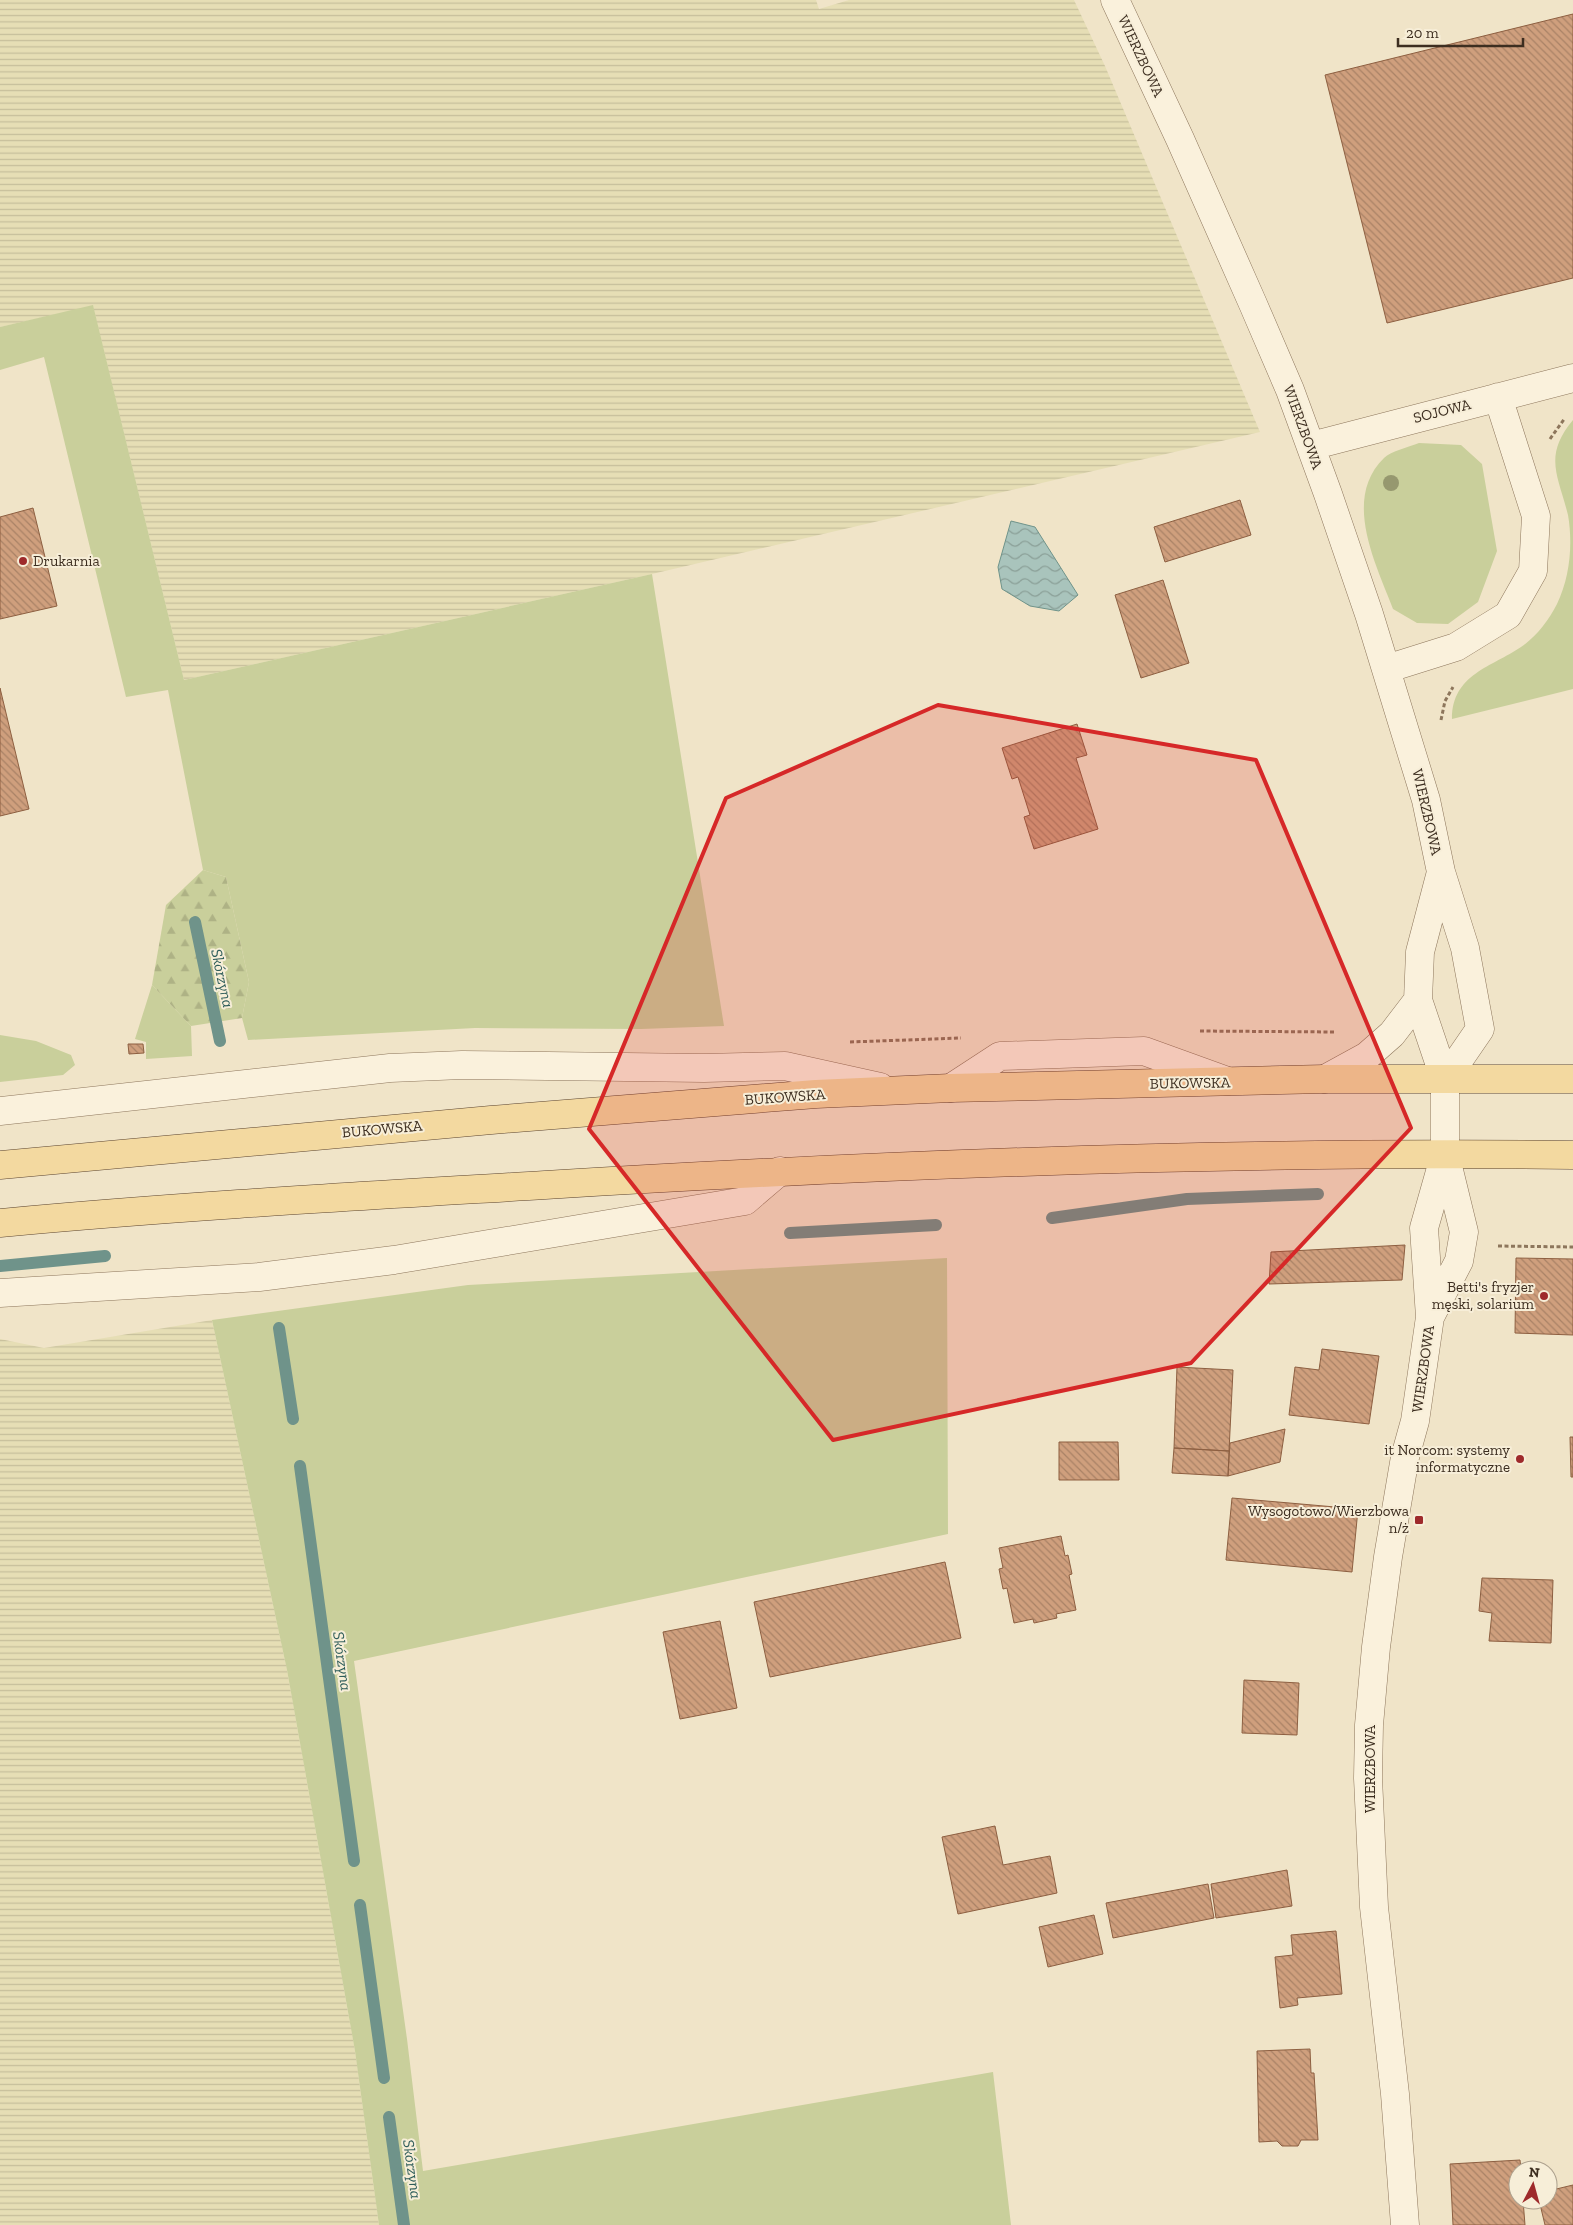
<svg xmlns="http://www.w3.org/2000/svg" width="1573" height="2225" font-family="'Zilla Slab',serif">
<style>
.farmland{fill:url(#farmland-rules)}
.grass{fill:#c9cf9b}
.forest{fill:url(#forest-firs)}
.water{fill:url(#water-waves);stroke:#6f938a}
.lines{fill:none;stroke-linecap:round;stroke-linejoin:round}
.stream{stroke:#6f938a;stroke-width:12}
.building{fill:url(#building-back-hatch);stroke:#8d5f41}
.minor-casing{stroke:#8d765c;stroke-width:29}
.major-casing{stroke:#5b4430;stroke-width:29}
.path{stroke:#8d765c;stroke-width:3;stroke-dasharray:4 2.5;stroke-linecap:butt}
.minor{stroke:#faf1dc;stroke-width:28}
.major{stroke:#f3d9a0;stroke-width:28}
.tree{fill:#96986f}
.marked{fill:#d62828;fill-opacity:0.2;stroke:#d62828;stroke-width:4;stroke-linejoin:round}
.poi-dot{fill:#9e2a2b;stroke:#f7eed8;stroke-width:2}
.labels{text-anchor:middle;stroke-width:4;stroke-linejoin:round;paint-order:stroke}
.street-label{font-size:15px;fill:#3d2e20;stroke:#f7eed8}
.poi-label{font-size:15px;fill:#3d2e20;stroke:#f7eed8;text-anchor:end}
.water-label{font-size:16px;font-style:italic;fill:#2f5d5a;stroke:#f7eed8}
</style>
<defs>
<pattern id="farmland-rules" width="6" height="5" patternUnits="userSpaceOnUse" patternTransform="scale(1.25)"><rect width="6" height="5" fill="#e6deb5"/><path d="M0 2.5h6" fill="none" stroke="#c6bf9b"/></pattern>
<pattern id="forest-firs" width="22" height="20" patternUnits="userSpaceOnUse" patternTransform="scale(1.25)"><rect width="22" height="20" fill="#c9cf9b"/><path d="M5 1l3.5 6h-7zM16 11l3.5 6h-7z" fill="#aeb285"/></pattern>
<pattern id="water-waves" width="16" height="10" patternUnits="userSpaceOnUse" patternTransform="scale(1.25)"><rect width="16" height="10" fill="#a9c4bc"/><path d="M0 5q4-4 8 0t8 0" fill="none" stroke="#8ba098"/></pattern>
<pattern id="building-back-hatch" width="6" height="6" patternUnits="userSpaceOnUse" patternTransform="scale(1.25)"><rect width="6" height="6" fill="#cf9f7d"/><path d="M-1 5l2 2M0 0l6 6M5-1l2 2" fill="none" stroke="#a98266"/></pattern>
</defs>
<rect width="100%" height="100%" fill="#f0e4c8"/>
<path class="farmland" d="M0,0H816L819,9L849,0H1074L1105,66L1260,432L652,574L184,680L93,306L0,327Z
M212,1320L287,1670L355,2051L379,2225H0V1339L44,1348Z"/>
<path class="grass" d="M93,305L184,680L652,574L724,1026L641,1029L475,1028L248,1040L242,1018L249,982L226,877L203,870L168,690L126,697L44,357L0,370V327Z
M1573,420V689L1452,719C1452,674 1492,667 1521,647C1536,637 1549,620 1557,604C1570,577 1573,544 1568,515C1558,475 1543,456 1573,420Z
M1419,443L1461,445L1482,464L1497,551L1478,602L1448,624L1417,623L1393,609C1376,564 1342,499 1384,458C1391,451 1409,447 1419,443Z
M152,985L191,1026L192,1056L146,1059V1042L135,1039Z
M0,1035L36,1041L71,1055L75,1065L63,1075L0,1082Z
M947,1258L948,1534L354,1661L407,2039L423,2171L993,2072L1011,2225H379L355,2051L287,1670L212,1320L468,1285Z"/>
<path class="forest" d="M203,870L226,877L249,982L242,1018L191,1026L152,985L166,905Z"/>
<path class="water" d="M1011,521L1035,527L1078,595L1059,611L1030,606L1002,589L998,567Z"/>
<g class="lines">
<path class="stream" d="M195,922L220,1041
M1052,1218L1187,1199L1318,1194
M790,1233L936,1225
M0,1266L105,1256
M279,1328L293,1419
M300,1466L354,1861
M360,1905L384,2078
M389,2117L404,2225"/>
</g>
<path class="building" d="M1573,14V278L1387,323L1325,75Z
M1240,500L1251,535L1165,562L1154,527Z
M33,508L57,606L0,619V517Z
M1163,580L1189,663L1141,678L1115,595Z
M0,688L29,809L0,816Z
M1077,724L1087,755L1076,758L1098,829L1034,849L1024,817L1030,815L1018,777L1012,779L1002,748Z
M128,1044H143L144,1053L129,1054Z
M1405,1245L1402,1280L1269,1284L1271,1252Z
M1516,1258L1573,1259V1335L1515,1333Z
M1322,1349L1379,1356L1369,1424L1289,1415L1295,1367L1319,1370Z
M1177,1367L1233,1370L1229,1451L1174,1448Z
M1285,1429L1280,1462L1228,1476L1230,1443Z
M1570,1437H1573V1477H1571Z
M1059,1442H1118L1119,1480H1059Z
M1174,1448L1229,1451L1228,1476L1172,1473Z
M1232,1498L1358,1509L1352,1572L1226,1560Z
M1061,1536L1065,1556L1068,1555L1072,1574L1069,1575L1076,1610L1056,1614L1057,1618L1034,1623L1033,1619L1014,1623L1007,1588L1003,1589L999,1569L1003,1568L999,1548Z
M945,1562L961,1638L770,1677L754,1602Z
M1482,1578L1553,1580L1551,1643L1489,1641L1492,1613L1479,1611Z
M720,1621L737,1708L680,1719L663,1632Z
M1244,1680L1299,1683L1297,1735L1242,1733Z
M995,1826L1003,1865L1050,1856L1057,1893L958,1914L942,1837Z
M1287,1870L1292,1906L1216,1918L1211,1884Z
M1208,1884L1214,1918L1113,1938L1106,1903Z
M1094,1915L1103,1954L1048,1967L1039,1927Z
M1336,1931L1342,1994L1297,1998L1298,2005L1280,2008L1275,1957L1293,1955L1291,1935Z
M1310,2049L1311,2073H1314L1318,2140H1301L1298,2146H1282L1277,2141L1259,2142L1257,2051Z
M1520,2160L1521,2170H1518V2200H1523L1525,2225H1453L1450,2164Z
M1573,2185V2225H1545L1539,2200H1548V2191Z"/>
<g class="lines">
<g class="minor-casing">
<path id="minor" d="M1115,0L1180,139L1253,304L1290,390L1328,494L1369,614L1426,800L1441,872L1465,948L1480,1029L1445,1080
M1311,446L1573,378
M1386,669L1456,647L1508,615L1533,571L1536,516L1498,397
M1325,1079L1367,1056L1392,1034L1418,1000
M951,1088L1000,1056L1144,1051L1227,1081
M0,1111L390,1068L462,1065L704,1068L785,1066L880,1087
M0,1293L259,1277L394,1260L745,1201L780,1171
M1430,1317L1459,1261L1464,1232L1445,1154V1080L1418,1000L1420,952L1441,872
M1405,2225L1395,2094L1374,1907L1368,1778L1369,1725L1376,1647L1388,1557L1405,1457L1415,1421L1430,1317L1424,1228L1445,1154"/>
</g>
<g class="major-casing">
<path id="major" d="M0,1165L491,1120L816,1094L951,1088L1325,1079H1573
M0,1223C181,1206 363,1196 545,1185C887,1164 1230,1151 1573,1155"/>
</g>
<path class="path" d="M1550,439L1565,418
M1441,720L1445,701L1453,687
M1200,1031L1334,1032
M850,1042L961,1038
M1498,1246L1573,1247"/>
<use href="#minor" class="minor"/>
<use href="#major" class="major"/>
</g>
<circle class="tree" cx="1391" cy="483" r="8"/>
<path class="marked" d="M938,705L1256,760L1411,1128L1191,1363L833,1440L589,1129L726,798Z"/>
<g class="poi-dot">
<circle cx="23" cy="561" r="5"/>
<circle cx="1544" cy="1296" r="5"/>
<circle cx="1520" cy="1459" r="5"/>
<rect x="1414" y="1515" width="10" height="10" rx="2.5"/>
</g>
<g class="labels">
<g class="street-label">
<text transform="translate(1141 56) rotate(65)" y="5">WIERZBOWA</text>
<text transform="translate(1442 411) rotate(-14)" y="5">SOJOWA</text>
<text transform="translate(1303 427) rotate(70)" y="5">WIERZBOWA</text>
<text transform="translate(1427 812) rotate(77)" y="5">WIERZBOWA</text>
<text transform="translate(1190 1083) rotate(-1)" y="5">BUKOWSKA</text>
<text transform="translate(785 1097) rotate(-4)" y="5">BUKOWSKA</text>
<text transform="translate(382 1129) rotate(-5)" y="5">BUKOWSKA</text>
<text transform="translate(1423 1369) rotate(-82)" y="5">WIERZBOWA</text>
<text transform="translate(1370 1769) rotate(-90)" y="5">WIERZBOWA</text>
</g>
<g class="poi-label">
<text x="33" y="566" text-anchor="start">Drukarnia</text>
<text x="1534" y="1292">Betti's fryzjer<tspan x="1534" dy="17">męski, solarium</tspan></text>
<text x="1510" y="1455">it Norcom: systemy<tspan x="1510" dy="17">informatyczne</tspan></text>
<text x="1409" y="1516">Wysogotowo/Wierzbowa<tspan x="1409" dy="17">n/ż</tspan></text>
</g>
<g class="water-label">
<text transform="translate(223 978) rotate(78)" y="6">Skórzyna</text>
<text transform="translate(343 1661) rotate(82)" y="6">Skórzyna</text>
<text transform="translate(413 2169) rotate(82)" y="6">Skórzyna</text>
</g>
</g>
<g transform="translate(1533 2185) rotate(6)"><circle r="24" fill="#f7eed8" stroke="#ada18e"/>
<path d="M0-4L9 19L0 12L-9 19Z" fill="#9e2a2b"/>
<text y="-8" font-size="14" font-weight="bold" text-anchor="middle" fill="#3d2e20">N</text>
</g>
<path d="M1398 38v8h125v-8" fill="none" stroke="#3d2e20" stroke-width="2.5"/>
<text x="1406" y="38" font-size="15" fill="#3d2e20" stroke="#f7eed8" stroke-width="4" paint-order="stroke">20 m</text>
</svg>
